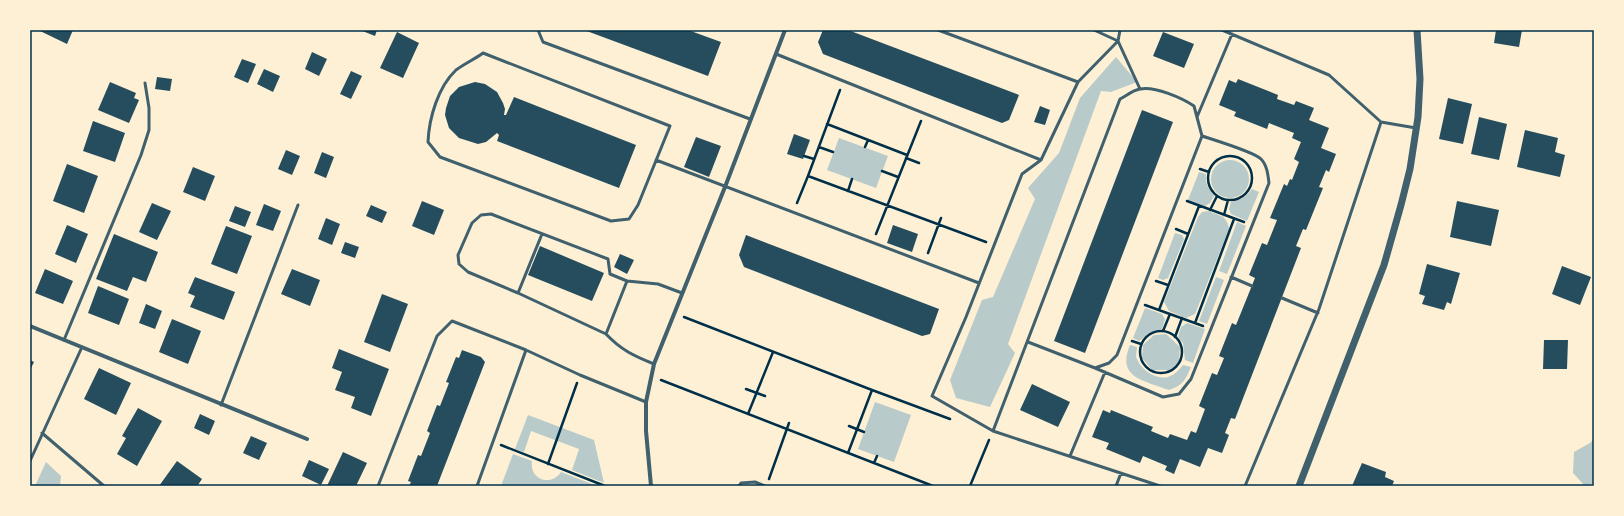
<svg xmlns="http://www.w3.org/2000/svg" width="1624" height="516" font-family="Manrope,sans-serif">
<style>
.green{fill:#b9caca}
.building{fill:#264d5e}
.lines{fill:none;stroke-linecap:round;stroke-linejoin:round}
.path{stroke:#003049;stroke-width:2.5}
.service{stroke:#3f606c;stroke-width:3}
.minor{stroke:#3f606c;stroke-width:4}
.tertiary{stroke:#3f606c;stroke-width:7}
.neatline{fill:none;stroke:#003049;stroke-width:1.5}
</style>
<rect width="100%" height="100%" fill="#fdf0d5"/>
<path class="green" d="M1116,57L1137,82L1111,92L1101,91L1008,344L1015,353L990,407L956,398L950,380L982,300L993,297L1035,199L1028,188L1059,153L1080,98Z
M839,138L888,156L876,188L827,170Z
M1211 179a19 19 0 1 1 38 0a19 19 0 1 1-38 0Z
M1199,172L1206,174C1205,183 1208,188 1214,196L1210,203L1205,206L1188,200Z
M1252,189L1259,192L1247,221L1231,214L1229,209L1231,202C1240,200 1246,197 1252,189Z
M1208,211C1220,216 1227,215 1229,229L1195,314L1186,318L1169,311L1164,302L1198,217L1202,212Z
M1237,222L1246,226L1227,274L1219,271Z
M1175,233L1182,235L1184,239L1168,278L1163,280L1158,278Z
M1216,277L1224,280L1207,324L1199,321Z
M1145,308L1162,314L1165,319L1162,329L1151,332L1139,341L1133,338Z
M1187,323L1205,329L1193,363L1185,360L1183,343L1178,337L1181,327Z
M1166,334L1180,347L1179,362L1170,370H1152L1142,358L1143,345L1154,335Z
M1130,345L1137,347C1137,350 1135,356 1137,359C1141,370 1156,380 1168,377C1174,375 1179,370 1183,365L1191,367C1185,381 1183,385 1169,390C1144,380 1116,378 1130,345Z
M875,402L911,415L894,462L858,449Z
M528,415L594,440L604,483L572,470L579,449L531,431L524,452L515,449Z
M1594,439V483L1585,486L1573,473L1574,452L1590,443Z
M513,454L532,461C529,480 551,487 561,472L597,486H501Z
M46,462L61,476L60,486H35Z"/>
<path class="building" d="M38,30H73L67,44Z
M360,30H377L375,36Z
M584,30H688L721,42L708,76Z
M823,30H848L1019,95L1009,120L1002,123L823,54L818,42Z
M1496,30H1522L1519,47L1494,43Z
M397,32L419,43L403,78L380,68Z
M1163,32L1194,44L1184,68L1153,56Z
M312,52L327,59L319,76L305,69Z
M242,59L256,64L248,83L234,77Z
M264,69L280,76L273,92L257,84Z
M351,71L362,76L351,99L340,94Z
M157,77L172,79L170,91L155,89Z
M1238,79L1278,95L1277,99L1294,105L1296,101L1314,108L1309,120L1329,128L1321,148L1336,154L1329,172L1326,170L1319,187L1323,188L1306,230L1303,229L1296,246L1301,248L1235,419L1231,418L1225,433L1229,435L1222,453L1208,448L1200,467L1180,459L1174,474L1165,470L1167,466L1143,456L1140,463L1106,449L1109,443L1092,437L1103,410L1110,413L1111,410L1153,427L1151,431L1168,438L1170,434L1187,440L1191,431L1196,433L1205,409L1199,406L1212,373L1217,375L1224,358L1219,356L1232,323L1236,325L1255,278L1249,275L1262,243L1267,245L1277,220L1270,218L1284,184L1287,186L1290,179L1292,180L1299,162L1294,159L1301,142L1292,138L1294,133L1269,123L1267,129L1234,116L1236,112L1219,105L1229,80L1236,83Z
M110,82L136,93L134,98L139,100L129,123L98,110Z
M475,82L485,84L497,92L503,103L505,109L504,115H506L514,97L636,145L619,188L497,141L499,135L497,133L486,142L478,144L459,138L449,128L445,115L446,108L450,96L459,87Z
M1448,98L1472,104L1463,144L1439,139Z
M1040,106L1050,110L1045,125L1034,122Z
M1142,110L1173,122L1085,353L1054,341Z
M1479,117L1507,124L1499,160L1471,154Z
M93,121L125,133L115,162L83,151Z
M1525,130L1558,138L1555,152L1565,155L1560,177L1517,167Z
M794,134L810,140L803,159L787,154Z
M696,137L721,146L709,177L684,167Z
M286,150L300,156L292,175L278,169Z
M322,152L334,157L326,178L314,173Z
M67,164L98,176L84,213L53,201Z
M193,167L215,176L205,201L183,192Z
M422,201L444,210L434,235L412,226Z
M1457,201L1499,210L1491,246L1450,237Z
M152,203L171,211L157,240L139,232Z
M264,204L281,211L273,231L256,225Z
M371,205L387,212L382,223L366,216Z
M235,206L251,212L245,227L229,221Z
M326,218L340,224L332,245L318,239Z
M67,225L88,234L76,263L55,254Z
M893,225L918,234L912,252L887,243Z
M226,226L252,236L237,274L211,264Z
M114,234L158,252L146,282L133,277L127,291L96,279Z
M746,235L939,309L930,334L922,336L744,267L739,255Z
M345,242L359,247L355,258L341,253Z
M540,246L604,273L592,301L528,275Z
M620,254L634,260L627,274L614,267Z
M1427,264L1460,273L1451,304L1447,302L1444,310L1422,304L1425,296L1419,294Z
M1562,266L1591,277L1580,305L1552,294Z
M45,269L73,281L63,304L35,293Z
M292,269L320,280L310,306L281,294Z
M195,277L235,292L224,320L190,307L195,296L188,293Z
M98,286L129,299L119,325L88,313Z
M382,294L408,304L390,352L364,342Z
M146,304L162,311L155,329L139,323Z
M172,319L201,331L188,364L159,352Z
M1544,340H1568L1567,369H1543Z
M339,349L389,369L371,416L351,408L355,397L335,390L342,372L332,368Z
M462,350L481,357L485,362L442,473L437,486H409L411,482L408,481L418,455L421,456L430,433L427,431L437,405L440,406L449,383L446,382L456,357L459,358Z
M30,360L34,362L30,370Z
M99,368L131,383L116,415L84,399Z
M1032,384L1070,402L1058,427L1020,410Z
M138,408L162,421L137,466L117,454L126,438L122,436Z
M200,414L215,421L209,435L194,428Z
M251,436L267,443L259,460L243,453Z
M343,452L367,463L356,486H327Z
M309,460L329,469L321,485L302,476Z
M177,461L202,479L198,485L199,486H159Z
M1362,463L1386,472L1385,477L1394,481L1392,486H1352Z"/>
<g class="lines">
<path class="path" d="M827,124L907,155
M819,147L833,152
M865,147L868,140
M1208 178a22 22 0 1 1 44 0a22 22 0 1 1-44 0Z
M804,156L814,159
M906,158L919,163
M1200,169L1209,172
M882,171L898,177
M808,176L840,90
M848,191L852,179
M1187,201L1244,222
M797,203L808,176L986,242
M1210,210L1217,196
M1224,215L1228,200
M1176,229L1188,234
M876,234L921,121
M928,253L941,218
M1156,281L1168,285
M1145,305L1203,326
M1159,310L1199,206
M684,317L872,390
M1195,323L1234,219
M1140 352a21 21 0 1 1 42 0a21 21 0 1 1-42 0Z
M1163,331L1170,314
M1175,337L1182,318
M1132,341L1141,344
M661,380L933,486
M746,389L765,396
M748,414L773,352
M849,426L864,432
M501,445L605,486
M848,453L872,390L950,419
M874,463L877,456
M548,464L577,383
M769,479L789,423
M970,486L989,440"/>
<path class="service" d="M538,30L543,42L750,119
M938,30L1078,82
M1120,30L1118,41L1140,89
M1222,30L1329,75L1381,122
M483,53L670,126L638,205L629,219L611,221L440,157L428,142C429,118 438,87 456,70C464,64 475,59 483,53Z
M776,54L1041,160
M1197,117L1232,34
M656,160L979,283
M1231,277L1252,286
M627,281L658,284L682,293
M518,293L542,234
M1282,298L1318,313
M606,334L627,281L610,274L608,259L491,214L481,215L472,223L458,255L459,264L468,272L518,293L606,334C621,350 634,356 654,364
M64,340L141,155L149,130V108L145,83
M1028,342L1095,368L1109,363L1117,355L1202,136L1194,106C1182,98 1155,86 1140,89C1133,90 1126,96 1120,99L993,431L1160,486
M1095,368L1163,397L1179,394L1191,379L1269,183C1268,175 1267,165 1261,159C1254,152 1214,140 1202,136
M221,405L298,205
M993,431L932,396L966,317L1022,174L1041,160L1078,82L1118,41L1094,30
M42,433L104,486
M1070,456L1105,372
M30,461L82,347
M378,486L437,336L452,321L526,350L580,375L646,402
M477,486L526,350
M739,486L741,483L755,482L765,486
M1116,486L1121,473
M1245,486L1319,309L1381,122L1416,128"/>
<path class="minor" d="M30,326L307,439
M651,486L646,431V402L654,364L725,187L785,30"/>
<path class="tertiary" d="M1299,486L1384,265L1401,205L1410,169L1418,117L1420,79L1417,30"/>
</g>
<rect width="1624" height="516" fill="none" stroke="#fdf0d5" stroke-width="62"/>
<rect x="31" y="31" width="1562" height="454" class="neatline"/>
</svg>
